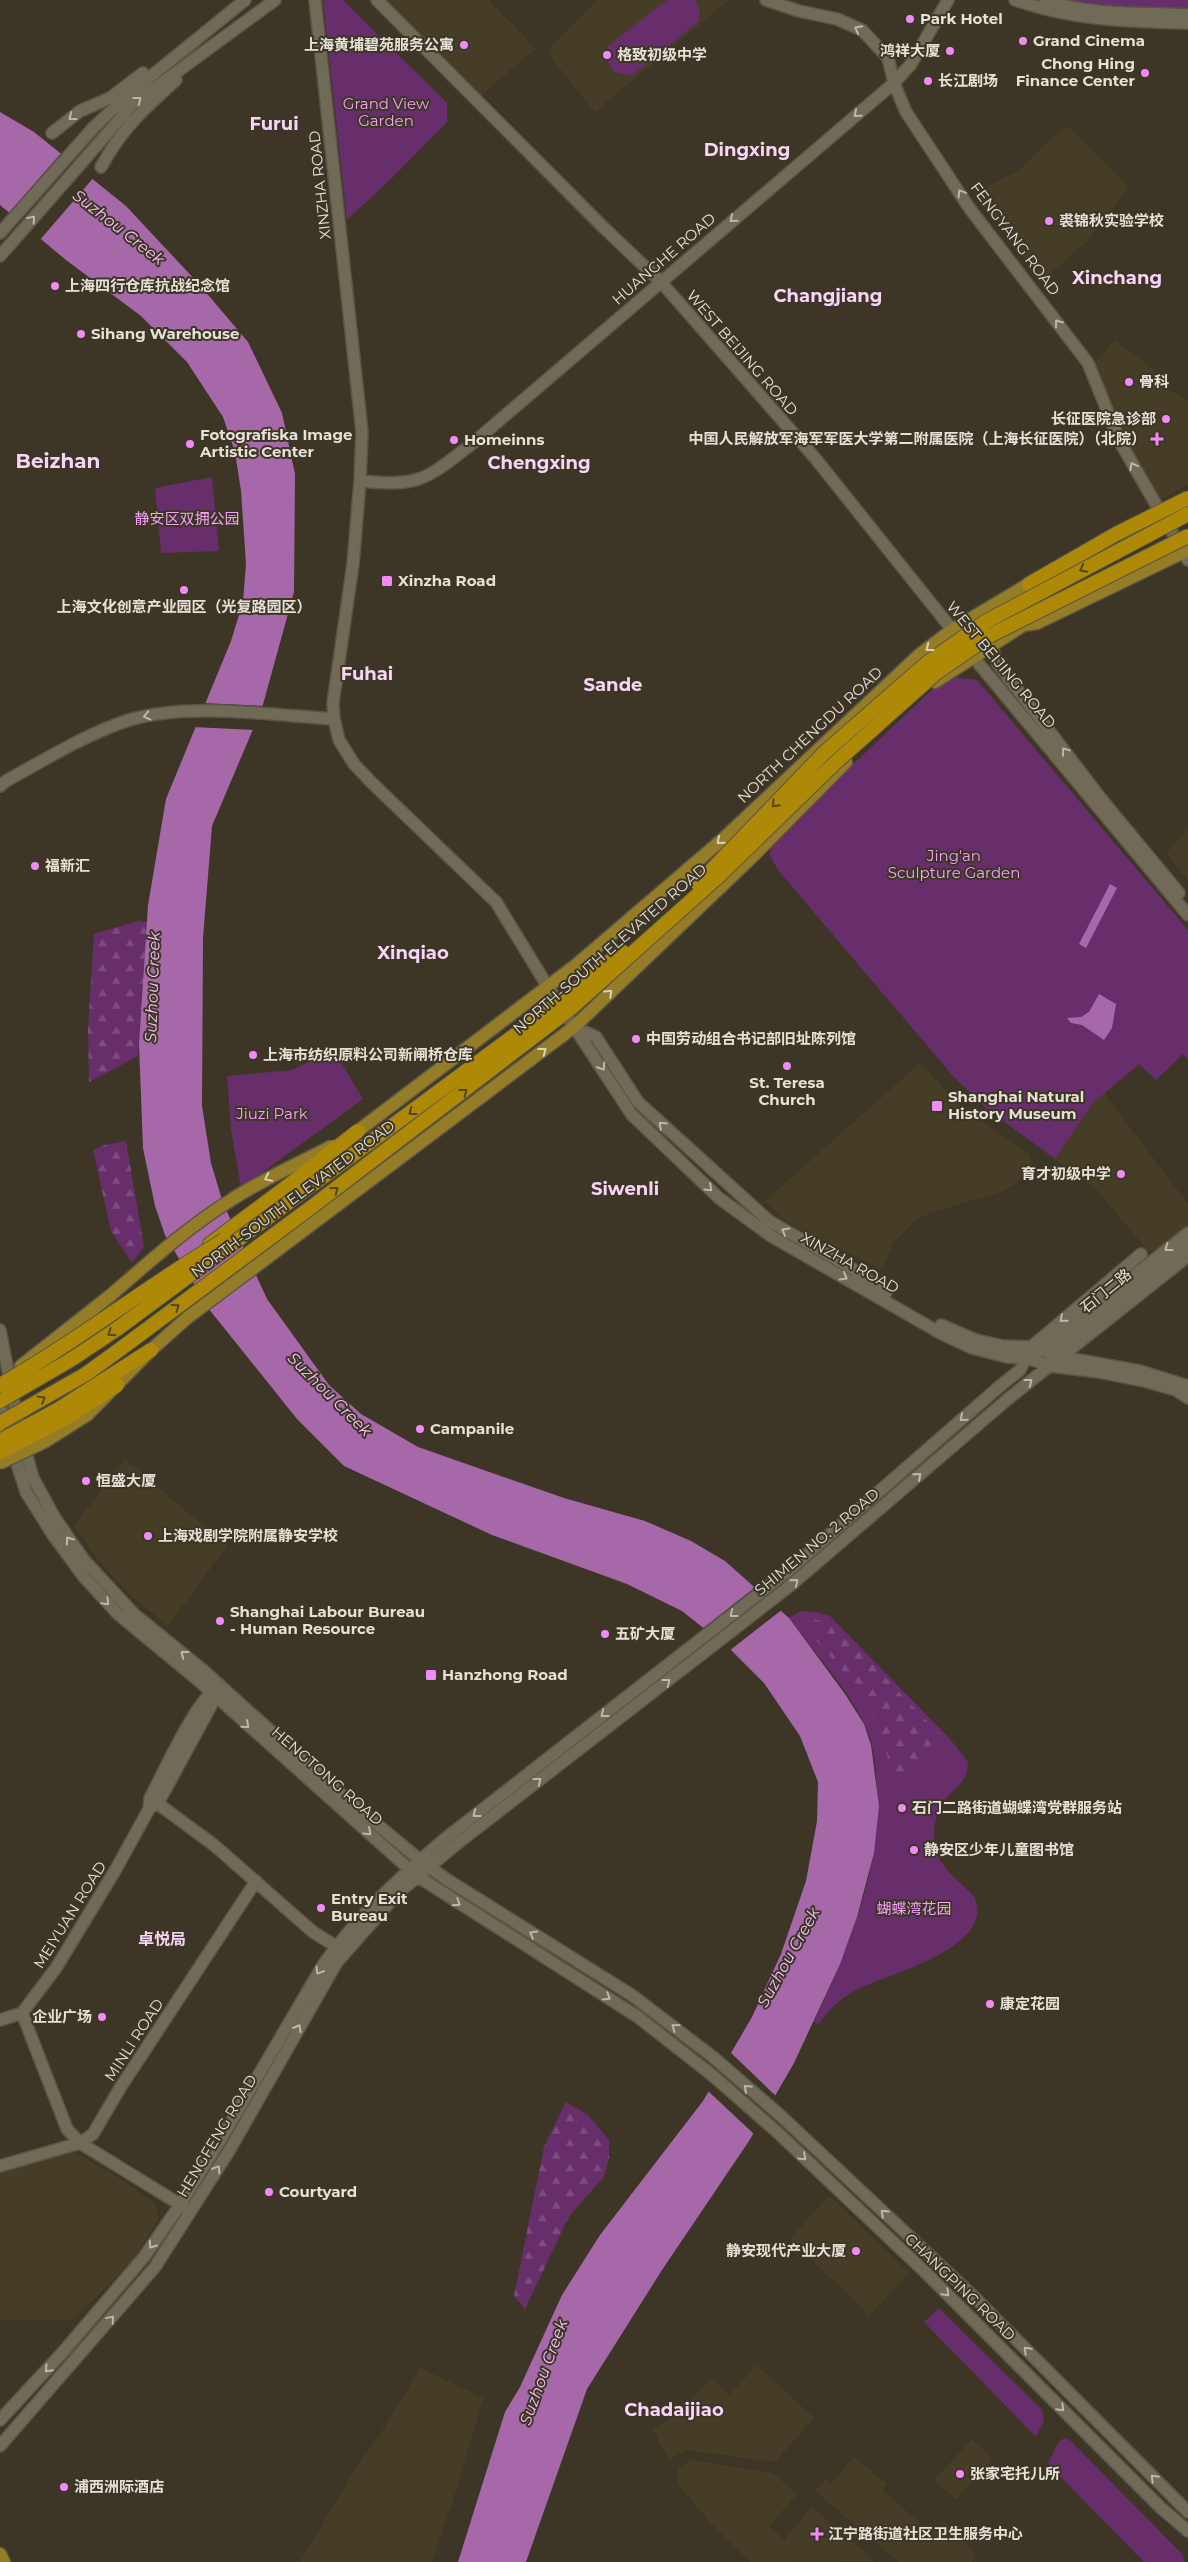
<svg xmlns="http://www.w3.org/2000/svg" width="1188" height="2562" font-family="Montserrat,'Noto Sans SC',sans-serif">
<style>
.built{fill:#463d26}
.green{fill:#672e6b}
.forest{fill:url(#forest-firs)}
.water{fill:#a668a9}
.pier{fill:#3d3626}
.lines{fill:none;stroke-linecap:round;stroke-linejoin:round}
.secondary-casing{stroke:#5a5546;stroke-width:14}
.primary-casing{stroke:#5a5546;stroke-width:15}
.highway-casing{stroke:#5a5546;stroke-width:16}
.secondary{stroke:#716a57;stroke-width:11}
.primary{stroke:#957d27;stroke-width:12}
.highway{stroke:#ad8907;stroke-width:14}
.secondary-bridge-casing{stroke:#5a5546;stroke-width:14;stroke-linecap:butt}
.primary-bridge-casing{stroke:#5a5546;stroke-width:15;stroke-linecap:butt}
.highway-bridge-casing{stroke:#5a5546;stroke-width:16;stroke-linecap:butt}
.secondary-bridge{stroke:#716a57;stroke-width:11}
.primary-bridge{stroke:#957d27;stroke-width:12}
.highway-bridge{stroke:#ad8907;stroke-width:14}
.oneway{stroke:#bcb7aa}
.oneway2{stroke:#534720}
.oneway3{stroke:#d9d2bc}
.poi-dot{fill:#f08bf5;stroke:#3d3626;stroke-width:2}
.labels{text-anchor:middle;stroke-width:4;stroke-linejoin:round;paint-order:stroke}
.poi-label{font-size:15px;font-weight:bold;fill:#e5e1d6;stroke:#3d3626;text-anchor:start}
.park-label{font-size:15px;fill:#f5a1f9;stroke:#3d3626}
.street-label{font-size:15px;fill:#e5e1d6;stroke:#3d3626}
.water-label{font-size:16px;font-style:italic;fill:#f5c2f6;stroke:#3d3626}
.neighbourhood-label{font-size:16px;font-weight:bold;fill:#f7d5f8;stroke:#3d3626}
.quarter-label{font-size:18px;font-weight:bold;fill:#f7d5f8;stroke:#3d3626}
.district-label{font-size:20px;font-weight:bold;fill:#f7d5f8;stroke:#3d3626}
</style>
<defs>
<pattern id="forest-firs" width="22" height="20" patternUnits="userSpaceOnUse" patternTransform="scale(1.25)"><rect width="22" height="20" fill="#672e6b"/><path d="M5 1l3.5 6h-7zM16 11l3.5 6h-7z" fill="#7d4c7f"/></pattern>
</defs>
<rect width="100%" height="100%" fill="#3d3626"/>
<path class="built" d="M382,0H489L536,49L481,95Z
M598,0H729L595,112L553,60L550,51L553,44Z
M1064,127L1071,128L1129,187L1087,241L1045,279L1039,276L980,201L976,193L1019,170Z
M1115,341L1152,368L1165,388L1188,401V485L1157,501L1116,421L1096,361Z
M1188,830V880L1166,853Z
M920,1063L961,1106L1029,1154L1031,1161L1029,1170L1015,1184L998,1193L930,1213L915,1221L893,1243L882,1270L795,1227L780,1216L765,1201Z
M1104,1093L1188,1204V1227L1157,1251H1148L1097,1190L1055,1159L1093,1103Z
M125,1459L227,1546L168,1626L128,1593L98,1560L74,1526Z
M66,2152L76,2153L118,2177L155,2203L158,2220L131,2262L73,2320H0V2171Z
M829,2195L910,2273L869,2315L790,2239Z
M757,2365L814,2418L775,2462L686,2450L669,2460L653,2430L678,2414L711,2378L729,2395Z
M420,2368L483,2398L458,2485L432,2562H300L356,2468L384,2428Z
M972,2439L993,2459L956,2500L934,2480Z
M854,2457L887,2484L883,2490L921,2524L917,2528L928,2538L944,2522L976,2554L972,2562H899L815,2491L826,2479L831,2484Z
M690,2460L773,2473L797,2494L769,2526L784,2540L812,2507L875,2561L751,2562L713,2526L678,2484V2469Z"/>
<path class="green" d="M323,0H343L447,103V122L391,179L347,220Z
M667,0H695L700,10L699,21L632,76L614,72L607,60L608,46Z
M1070,0H1188V13L1104,7Z
M212,477L219,551L161,553L155,488Z
M956,677L977,680L1188,930V1060L1183,1054L1156,1080L1139,1064L1093,1103L1055,1159L986,1108L953,1076L778,870L769,854L775,838L935,687Z
M334,1050L363,1099L241,1188L231,1130L227,1076L292,1070Z
M801,1611L815,1612L830,1616L950,1739L968,1762C967,1784 957,1784 945,1800C933,1816 929,1845 942,1863C950,1875 964,1886 974,1896C998,1947 889,1974 858,1989C841,1998 830,2008 819,2024L814,2022C849,1945 886,1862 876,1775C875,1758 872,1739 864,1723C845,1685 814,1652 789,1618Z
M939,2308L1042,2410L1044,2421L1036,2437L924,2322Z
M1064,2438L1071,2441L1183,2555L1184,2562H1144L1048,2464L1058,2443Z"/>
<path class="forest" d="M138,921L147,922L138,1056L89,1082L88,1028L94,934Z
M126,1141L144,1247L132,1263L111,1231L93,1150L104,1145Z
M812,1619L833,1623L947,1742L895,1787L880,1727L856,1686L802,1624Z
M566,2102L588,2115L609,2140V2158L604,2177L569,2216L525,2309L514,2296L544,2147Z"/>
<path class="water" d="M0,112L34,132L126,206L198,283L248,342L282,413L295,474L294,592L262,708L212,826L203,938L202,1106L211,1163L223,1203L267,1299L329,1385L361,1414L418,1447L564,1498L645,1521L691,1541L725,1561L789,1618L845,1694L864,1724L871,1745L879,1806L874,1853L857,1917L840,1964L794,2063L749,2141L662,2270L587,2389L526,2562H458L505,2412L520,2387L562,2295L600,2235L703,2101L752,2017L781,1954L806,1881L817,1821L818,1782L800,1736L764,1683L731,1650L682,1611L627,1584L492,1535L344,1466L297,1419L208,1308L165,1235L155,1206L143,1148L139,1044L148,905L166,799L231,641L243,602L246,564L241,491L235,452L223,417L187,362L141,316L66,260L0,205Z
M1110,884L1117,888L1086,948L1079,944Z
M1099,994L1116,1004L1112,1028L1104,1040L1082,1025L1071,1023L1067,1018L1081,1017L1089,1012Z"/>
<path class="pier" d="M63,151L95,176L39,241L7,215Z
M203,703L265,706L255,730L192,727Z
M758,1585L783,1609L729,1651L702,1629Z
M730,2052L777,2097L755,2135L707,2090Z"/>
<g class="lines">
<g class="secondary-casing">
<path id="secondary" d="M315,0L362,432L360,481L353,564L333,703L334,719L339,740L354,764L371,782L496,902L548,987L632,1115L719,1198L771,1236L942,1334L972,1348L1007,1357L1027,1358L1050,1366L1099,1372L1144,1381L1176,1390L1188,1398
M377,0L603,227L661,282L815,458L958,637
M766,0L799,11L837,19L862,30L888,58L894,83L906,112L970,209L1088,363L1120,442L1188,560
M1015,0C1073,20 1127,22 1188,23
M1045,0C1091,16 1141,12 1188,15
M52,133L80,111L110,98L143,73
M101,167C122,128 144,109 176,80
M0,233L94,127L133,91L245,0
M0,256L133,104L275,0
M360,481C421,487 426,479 473,443L894,83L911,64L948,0
M991,645L998,664L1102,800L1179,893
M969,652L1188,915
M0,786L6,781C46,759 86,734 129,720C190,702 270,715 334,719
M576,1028L596,1037L638,1102L769,1221L851,1268L886,1293
M941,1325L976,1340L1003,1346L1031,1347L1062,1357L1140,1371L1188,1386
M0,1330L18,1423L33,1478L55,1518L84,1560L134,1614L204,1671L345,1798L420,1860L446,1879L633,1996L713,2057L781,2116L972,2295L1188,2512
M1037,1352L1188,1233
M1052,1359L1053,1353L1188,1245
M1000,1386L1020,1370L1031,1347L1141,1254
M1009,1398L1188,1256
M0,1404L6,1428
M12,1448L26,1492L53,1535L84,1577L118,1614L199,1681L417,1876L638,2017L712,2075L776,2131L924,2271L1160,2507L1188,2531
M150,1798L214,1845L313,1932L342,1950
M153,1806L158,1803L219,1691
M22,2013L67,2129L80,2143L186,2208
M0,2020L22,2013L56,1968L116,1869L149,1809L150,1798C163,1774 196,1700 217,1688
M0,2166L80,2143L93,2134L120,2088L256,1881
M0,2420L63,2352L144,2257L180,2205L227,2129L323,1965C359,1914 404,1873 451,1834
M0,2446L155,2267L229,2151L337,1962L397,1894L458,1843"/>
</g>
<g class="primary-casing">
<path id="primary" d="M1159,520L1188,506
M1024,625L1037,623L1188,550
M935,682L1025,624
M358,1131L576,965L723,839L919,655L952,630L1037,579
M384,1170L574,1027L750,859L846,762
M21,1366L111,1295
M0,1432L6,1429
M0,2554L4,2562"/>
</g>
<g class="highway-casing">
<path id="highway" d="M1029,584L1116,534
M210,1244L293,1182
M228,1281L267,1247"/>
</g>
<use href="#secondary" class="secondary"/>
<use href="#primary" class="primary"/>
<use href="#highway" class="highway"/>
<g class="secondary-bridge-casing">
<path id="secondary-bridge" d="M451,1834L788,1571L1000,1386
M458,1843L791,1585L1009,1398"/>
</g>
<g class="primary-bridge-casing">
<path id="primary-bridge" d="M111,1295C149,1262 188,1227 231,1200C263,1179 298,1164 332,1146
M0,1463L46,1441L87,1415L151,1350L187,1318L384,1170"/>
</g>
<g class="highway-bridge-casing">
<path id="highway-bridge" d="M1116,534L1188,498
M698,884L825,752L927,663L985,622L1188,514
M293,1182L358,1131
M0,1385C78,1341 147,1286 224,1240
M0,1401L72,1359L117,1329L572,993L622,951
M0,1423L86,1374L115,1353L313,1206L570,1009L721,874L836,762L936,673L991,635L1188,536
M0,1441L59,1409L151,1350
M0,1452L64,1419L117,1385"/>
</g>
<use href="#secondary-bridge" class="secondary-bridge"/>
<use href="#primary-bridge" class="primary-bridge"/>
<use href="#highway-bridge" class="highway-bridge"/>
</g>
<defs><path id="oneway-chevron" d="M-2-3.5L2.5 0L-2 3.5" fill="none" stroke-width="1.6" stroke-linecap="round" stroke-linejoin="round" transform="scale(1.25)"/></defs>
<g class="oneway">
<use href="#oneway-chevron" transform="translate(858 29) rotate(-152)"/>
<use href="#oneway-chevron" transform="translate(138 100) rotate(-38)"/>
<use href="#oneway-chevron" transform="translate(857 114) rotate(140)"/>
<use href="#oneway-chevron" transform="translate(72 117) rotate(142)"/>
<use href="#oneway-chevron" transform="translate(961 193) rotate(-121)"/>
<use href="#oneway-chevron" transform="translate(32 219) rotate(-49)"/>
<use href="#oneway-chevron" transform="translate(733 219) rotate(140)"/>
<use href="#oneway-chevron" transform="translate(1058 323) rotate(-126)"/>
<use href="#oneway-chevron" transform="translate(1133 466) rotate(-118)"/>
<use href="#oneway-chevron" transform="translate(147 716) rotate(167)"/>
<use href="#oneway-chevron" transform="translate(1065 751) rotate(-127)"/>
<use href="#oneway-chevron" transform="translate(602 1067) rotate(57)"/>
<use href="#oneway-chevron" transform="translate(662 1125) rotate(-137)"/>
<use href="#oneway-chevron" transform="translate(709 1188) rotate(43)"/>
<use href="#oneway-chevron" transform="translate(785 1231) rotate(-150)"/>
<use href="#oneway-chevron" transform="translate(1168 1248) rotate(143)"/>
<use href="#oneway-chevron" transform="translate(844 1277) rotate(30)"/>
<use href="#oneway-chevron" transform="translate(1063 1319) rotate(139)"/>
<use href="#oneway-chevron" transform="translate(1029 1382) rotate(-38)"/>
<use href="#oneway-chevron" transform="translate(963 1418) rotate(139)"/>
<use href="#oneway-chevron" transform="translate(918 1476) rotate(-41)"/>
<use href="#oneway-chevron" transform="translate(69 1540) rotate(-125)"/>
<use href="#oneway-chevron" transform="translate(795 1582) rotate(-40)"/>
<use href="#oneway-chevron" transform="translate(106 1602) rotate(46)"/>
<use href="#oneway-chevron" transform="translate(733 1614) rotate(142)"/>
<use href="#oneway-chevron" transform="translate(184 1654) rotate(-142)"/>
<use href="#oneway-chevron" transform="translate(667 1682) rotate(-38)"/>
<use href="#oneway-chevron" transform="translate(604 1714) rotate(142)"/>
<use href="#oneway-chevron" transform="translate(246 1725) rotate(41)"/>
<use href="#oneway-chevron" transform="translate(538 1781) rotate(-38)"/>
<use href="#oneway-chevron" transform="translate(476 1814) rotate(142)"/>
<use href="#oneway-chevron" transform="translate(368 1832) rotate(43)"/>
<use href="#oneway-chevron" transform="translate(457 1903) rotate(33)"/>
<use href="#oneway-chevron" transform="translate(533 1934) rotate(-149)"/>
<use href="#oneway-chevron" transform="translate(319 1971) rotate(121)"/>
<use href="#oneway-chevron" transform="translate(607 1997) rotate(32)"/>
<use href="#oneway-chevron" transform="translate(675 2027) rotate(-144)"/>
<use href="#oneway-chevron" transform="translate(298 2028) rotate(-60)"/>
<use href="#oneway-chevron" transform="translate(747 2088) rotate(-138)"/>
<use href="#oneway-chevron" transform="translate(803 2157) rotate(43)"/>
<use href="#oneway-chevron" transform="translate(217 2169) rotate(-58)"/>
<use href="#oneway-chevron" transform="translate(884 2213) rotate(-137)"/>
<use href="#oneway-chevron" transform="translate(152 2245) rotate(125)"/>
<use href="#oneway-chevron" transform="translate(946 2293) rotate(45)"/>
<use href="#oneway-chevron" transform="translate(111 2319) rotate(-50)"/>
<use href="#oneway-chevron" transform="translate(1027 2350) rotate(-135)"/>
<use href="#oneway-chevron" transform="translate(48 2369) rotate(133)"/>
<use href="#oneway-chevron" transform="translate(1061 2408) rotate(45)"/>
<use href="#oneway-chevron" transform="translate(1154 2478) rotate(-135)"/>
</g>
<g class="oneway2">
<use href="#oneway-chevron" transform="translate(1083 569) rotate(152)"/>
<use href="#oneway-chevron" transform="translate(775 804) rotate(134)"/>
<use href="#oneway-chevron" transform="translate(464 1092) rotate(-37)"/>
<use href="#oneway-chevron" transform="translate(412 1112) rotate(143)"/>
<use href="#oneway-chevron" transform="translate(335 1190) rotate(-37)"/>
<use href="#oneway-chevron" transform="translate(176 1307) rotate(-36)"/>
<use href="#oneway-chevron" transform="translate(111 1333) rotate(146)"/>
<use href="#oneway-chevron" transform="translate(42 1399) rotate(-31)"/>
</g>
<g class="oneway3">
<use href="#oneway-chevron" transform="translate(929 648) rotate(143)"/>
<use href="#oneway-chevron" transform="translate(720 841) rotate(139)"/>
<use href="#oneway-chevron" transform="translate(609 993) rotate(-44)"/>
<use href="#oneway-chevron" transform="translate(543 1051) rotate(-37)"/>
<use href="#oneway-chevron" transform="translate(268 1178) rotate(154)"/>
</g>
<g class="poi-dot">
<circle cx="910" cy="19" r="5"/>
<circle cx="1023" cy="41" r="5"/>
<circle cx="464" cy="45" r="5"/>
<circle cx="950" cy="51" r="5"/>
<circle cx="607" cy="55" r="5"/>
<circle cx="1145" cy="73" r="5"/>
<circle cx="928" cy="81" r="5"/>
<circle cx="1049" cy="221" r="5"/>
<circle cx="55" cy="286" r="5"/>
<circle cx="81" cy="334" r="5"/>
<circle cx="1129" cy="382" r="5"/>
<circle cx="1166" cy="419" r="5"/>
<path d="M1154.5 431.5h5v5h5v5h-5v5h-5v-5h-5v-5h5z"/>
<circle cx="454" cy="440" r="5"/>
<circle cx="190" cy="444" r="5"/>
<rect x="381" y="575" width="12" height="12" rx="2.5"/>
<circle cx="184" cy="590" r="5"/>
<circle cx="35" cy="866" r="5"/>
<circle cx="636" cy="1039" r="5"/>
<circle cx="253" cy="1055" r="5"/>
<circle cx="787" cy="1066" r="5"/>
<rect x="931" y="1100" width="12" height="12" rx="2.5"/>
<circle cx="1121" cy="1174" r="5"/>
<circle cx="420" cy="1429" r="5"/>
<circle cx="86" cy="1481" r="5"/>
<circle cx="148" cy="1536" r="5"/>
<circle cx="220" cy="1621" r="5"/>
<circle cx="605" cy="1634" r="5"/>
<rect x="425" y="1669" width="12" height="12" rx="2.5"/>
<circle cx="902" cy="1808" r="5"/>
<circle cx="914" cy="1850" r="5"/>
<circle cx="321" cy="1908" r="5"/>
<circle cx="990" cy="2004" r="5"/>
<circle cx="102" cy="2017" r="5"/>
<circle cx="269" cy="2192" r="5"/>
<circle cx="856" cy="2251" r="5"/>
<circle cx="960" cy="2474" r="5"/>
<circle cx="64" cy="2487" r="5"/>
<path d="M814.5 2526.5h5v5h5v5h-5v5h-5v-5h-5v-5h5z"/>
</g>
<g class="labels">
<g class="poi-label">
<text x="920" y="24">Park Hotel</text>
<text x="1033" y="46">Grand Cinema</text>
<text x="454" y="50" text-anchor="end">上海黄埔碧苑服务公寓</text>
<text x="940" y="56" text-anchor="end">鸿祥大厦</text>
<text x="617" y="60">格致初级中学</text>
<text x="1135" y="69" text-anchor="end">Chong Hing<tspan x="1135" dy="17">Finance Center</tspan></text>
<text x="938" y="86">长江剧场</text>
<text x="1059" y="226">裘锦秋实验学校</text>
<text x="65" y="291">上海四行仓库抗战纪念馆</text>
<text x="91" y="339">Sihang Warehouse</text>
<text x="1139" y="387">骨科</text>
<text x="1156" y="424" text-anchor="end">长征医院急诊部</text>
<text x="200" y="440">Fotografiska Image<tspan x="200" dy="17">Artistic Center</tspan></text>
<text x="1146" y="444" text-anchor="end">中国人民解放军海军军医大学第二附属医院（上海长征医院）（北院）</text>
<text x="464" y="445">Homeinns</text>
<text x="398" y="586">Xinzha Road</text>
<text x="184" y="612" text-anchor="middle">上海文化创意产业园区（光复路园区）</text>
<text x="45" y="871">福新汇</text>
<text x="646" y="1044">中国劳动组合书记部旧址陈列馆</text>
<text x="263" y="1060">上海市纺织原料公司新闸桥仓库</text>
<text x="787" y="1088" text-anchor="middle">St. Teresa<tspan x="787" dy="17">Church</tspan></text>
<text x="948" y="1102">Shanghai Natural<tspan x="948" dy="17">History Museum</tspan></text>
<text x="1111" y="1179" text-anchor="end">育才初级中学</text>
<text x="430" y="1434">Campanile</text>
<text x="96" y="1486">恒盛大厦</text>
<text x="158" y="1541">上海戏剧学院附属静安学校</text>
<text x="230" y="1617">Shanghai Labour Bureau<tspan x="230" dy="17">- Human Resource</tspan></text>
<text x="615" y="1639">五矿大厦</text>
<text x="442" y="1680">Hanzhong Road</text>
<text x="912" y="1813">石门二路街道蝴蝶湾党群服务站</text>
<text x="924" y="1855">静安区少年儿童图书馆</text>
<text x="331" y="1904">Entry Exit<tspan x="331" dy="17">Bureau</tspan></text>
<text x="1000" y="2009">康定花园</text>
<text x="92" y="2022" text-anchor="end">企业广场</text>
<text x="279" y="2197">Courtyard</text>
<text x="846" y="2256" text-anchor="end">静安现代产业大厦</text>
<text x="970" y="2479">张家宅托儿所</text>
<text x="74" y="2492">浦西洲际酒店</text>
<text x="828" y="2539">江宁路街道社区卫生服务中心</text>
</g>
<g class="park-label">
<text x="386" y="109">Grand View<tspan x="386" dy="17">Garden</tspan></text>
<text x="187" y="524">静安区双拥公园</text>
<text x="954" y="861">Jing'an<tspan x="954" dy="17">Sculpture Garden</tspan></text>
<text x="272" y="1119">Jiuzi Park</text>
<text x="914" y="1914">蝴蝶湾花园</text>
</g>
<g class="street-label">
<text transform="translate(320 185) rotate(-96)" y="5">XINZHA ROAD</text>
<text transform="translate(1015 239) rotate(53)" y="5">FENGYANG ROAD</text>
<text transform="translate(664 259) rotate(-41)" y="5">HUANGHE ROAD</text>
<text transform="translate(742 353) rotate(49)" y="5">WEST BEIJING ROAD</text>
<text transform="translate(1001 665) rotate(50)" y="5">WEST BEIJING ROAD</text>
<text transform="translate(810 735) rotate(-43)" y="5">NORTH CHENGDU ROAD</text>
<text transform="translate(610 949) rotate(-41)" y="5">NORTH-SOUTH ELEVATED ROAD</text>
<text transform="translate(293 1199) rotate(-37)" y="5">NORTH-SOUTH ELEVATED ROAD</text>
<text transform="translate(850 1263) rotate(29)" y="5">XINZHA ROAD</text>
<text transform="translate(1106 1291) rotate(-39)" y="5">石门二路</text>
<text transform="translate(817 1542) rotate(-40)" y="5">SHIMEN NO. 2 ROAD</text>
<text transform="translate(327 1776) rotate(41)" y="5">HENGTONG ROAD</text>
<text transform="translate(70 1915) rotate(-58)" y="5">MEIYUAN ROAD</text>
<text transform="translate(134 2040) rotate(-57)" y="5">MINLI ROAD</text>
<text transform="translate(217 2136) rotate(-59)" y="5">HENGFENG ROAD</text>
<text transform="translate(960 2287) rotate(44)" y="5">CHANGPING ROAD</text>
</g>
<g class="water-label">
<text transform="translate(119 227) rotate(38)" y="6">Suzhou Creek</text>
<text transform="translate(152 987) rotate(-88)" y="6">Suzhou Creek</text>
<text transform="translate(330 1394) rotate(45)" y="6">Suzhou Creek</text>
<text transform="translate(788 1957) rotate(-61)" y="6">Suzhou Creek</text>
<text transform="translate(543 2372) rotate(-70)" y="6">Suzhou Creek</text>
</g>
<g class="neighbourhood-label">
<text x="162" y="1945">卓悦局</text>
</g>
<g class="quarter-label">
<text x="274" y="130">Furui</text>
<text x="747" y="156">Dingxing</text>
<text x="1117" y="284">Xinchang</text>
<text x="828" y="302">Changjiang</text>
<text x="539" y="469">Chengxing</text>
<text x="367" y="680">Fuhai</text>
<text x="613" y="691">Sande</text>
<text x="413" y="959">Xinqiao</text>
<text x="625" y="1195">Siwenli</text>
<text x="674" y="2416">Chadaijiao</text>
</g>
<g class="district-label">
<text x="58" y="468">Beizhan</text>
</g>
</g>
</svg>
